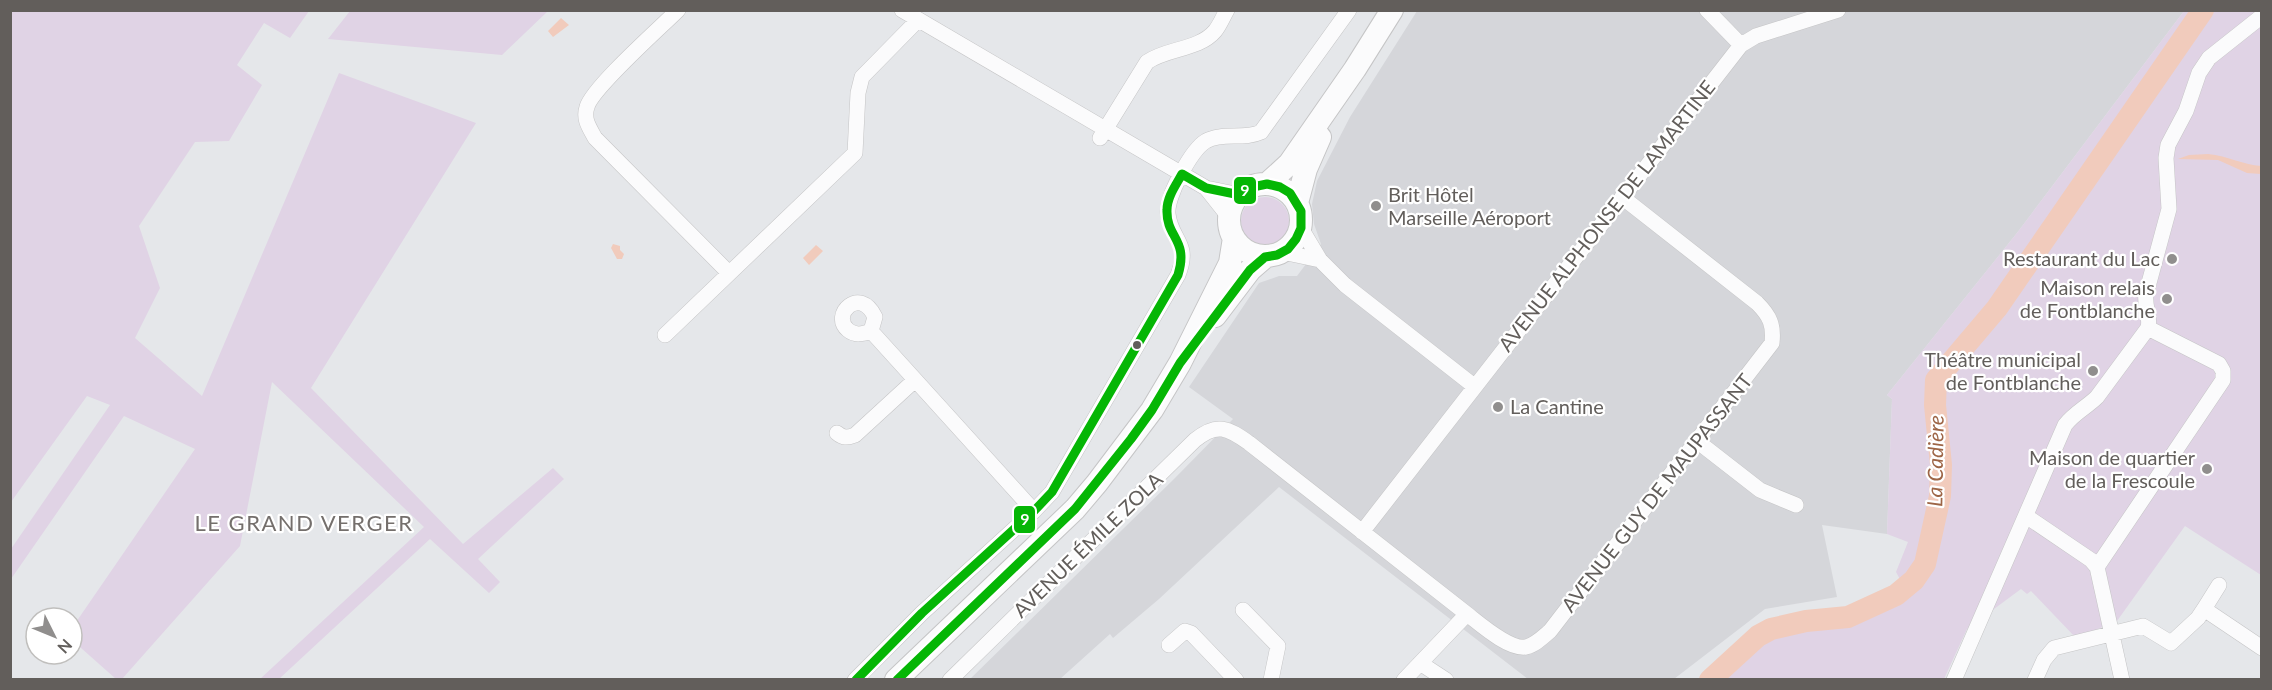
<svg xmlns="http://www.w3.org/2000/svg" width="2272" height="690" font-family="Lato,sans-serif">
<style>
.industrial{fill:#d5d6da}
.green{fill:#e0d3e5}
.water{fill:#f1cbbc}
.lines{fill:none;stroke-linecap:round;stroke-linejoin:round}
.river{stroke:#f1cbbc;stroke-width:22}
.street-casing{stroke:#c5c5c6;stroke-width:16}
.secondary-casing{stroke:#c5c5c6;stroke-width:24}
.street{stroke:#fbfbfc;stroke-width:15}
.secondary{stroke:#fbfbfc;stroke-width:22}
.bus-1-casing{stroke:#fff;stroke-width:14}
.bus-1{stroke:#05b605;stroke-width:9}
.poi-dot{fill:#908e8d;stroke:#fff;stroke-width:2}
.bus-dot{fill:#625e5b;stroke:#fff;stroke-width:2}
.labels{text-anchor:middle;stroke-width:4.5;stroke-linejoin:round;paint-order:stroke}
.poi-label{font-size:20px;fill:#625e5b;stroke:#fff;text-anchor:end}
.street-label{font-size:20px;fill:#625e5b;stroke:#fff}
.water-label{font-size:21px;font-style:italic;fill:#9d6546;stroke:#fff}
.quarter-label{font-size:22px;letter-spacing:1.5px;fill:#746f6c;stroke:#fff}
.line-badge{stroke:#fff;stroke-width:2}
.badge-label{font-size:16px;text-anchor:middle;font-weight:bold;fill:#fff}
</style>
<rect width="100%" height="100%" fill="#e5e7ea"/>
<path class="industrial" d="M1417,11H2184L2017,233L1887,395L1892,399L1887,534L1822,525L1837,597L1765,609L1674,679H1528L1279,487L1159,599L1113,638L1110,634L1060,679L969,680L1175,478L1233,419L1189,387L1259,283L1279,276H1297L1321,244L1314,224L1312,204L1317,181L1350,117Z"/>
<path class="green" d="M10,11H309L290,38L264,23L237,65L262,85L229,141L195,142L139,226L160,288L135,338L202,396L339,73L476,123L311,388L463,544L553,468L564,479L478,559L500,582L489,593L430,539L279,679H260L424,527L272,382L240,546L122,679H116L72,640V628L195,449L124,416L11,579V549L110,405L87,396L11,502Z
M350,11V10L548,11L502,55L328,39Z
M2184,11H2261V575L2185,526L2117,621L2076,638L2031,591L2027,594L2021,589L1967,629L1944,679L1716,680L1761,637L1774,632L1848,621L1908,594L1896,572L1908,542L1887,534L1892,399L1887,395L2017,233Z
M1241 221a24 24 0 1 1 48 0a24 24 0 1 1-48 0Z"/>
<path class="water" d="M561,18L569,25L553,37L548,31Z
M2208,154C2228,156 2244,165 2261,166V174L2247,173L2218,160L2178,159L2189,155Z
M613,244L620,246V250L624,254L622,259H617L611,248Z
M816,245L823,251L809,265L803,258Z"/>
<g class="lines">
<path class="river" d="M1710,680L1758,636L1771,629L1806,621L1848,617L1896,595L1914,580L1925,564L1940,496L1941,465L1935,405L1936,380L1997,308L2203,10"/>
<g class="street-casing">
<path id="street" d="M678,10C660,28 592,88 587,107C583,119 589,127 595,138L729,273
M902,10L1206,188L1240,195
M1707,10L1741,45
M1100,138L1147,62C1167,48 1199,50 1215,31C1220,25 1223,17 1227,10
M1206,188L1229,217
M1301,228L1320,260L1345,285L1474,386
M1282,252L1320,260
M871,331C863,334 855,336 848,330C830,315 860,285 875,317L871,331L1034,511
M665,335L855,153L858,93L862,77L918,20
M837,433C843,438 847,438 855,435L915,380
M1697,441L1760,490L1796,505
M2026,516L2091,560L2097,567L2122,680
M1362,532L1741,45L1756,36L1838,10
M2097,567L2223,380V371L2219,364L2148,328
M2204,609L2219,585
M1243,610L1278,646L1271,680
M1169,645L1185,631L1191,633L1236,680
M1420,663L1446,680
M855,680L922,613L1034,511L1052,492L1178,275C1191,242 1171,241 1168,214C1166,197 1191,150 1206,141C1222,132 1244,140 1261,132L1349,10
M950,680L1195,440C1217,422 1228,428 1249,443L1467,614C1480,624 1509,650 1526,647C1535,645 1543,637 1550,631L1772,343C1774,325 1770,316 1757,303L1622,197
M1404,680L1467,614
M1954,680L2065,425C2074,413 2087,407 2097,397L2148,328C2151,316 2144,307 2146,294L2169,209L2166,158L2168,145L2186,111L2199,73L2209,58L2262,16
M2035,680L2044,660L2054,648L2143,626L2171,643L2198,618L2204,609L2262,648"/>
</g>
<g class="secondary-casing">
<path id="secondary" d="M1229 220a36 36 0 1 1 72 0a36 36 0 1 1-72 0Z
M1267,184L1289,164L1355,69L1392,10
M1297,203L1306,169L1320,137
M1215,316L1250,270L1265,257
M896,680L1075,509L1097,483L1152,410L1180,363L1230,263L1234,238"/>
</g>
<use href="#street" class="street"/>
<use href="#secondary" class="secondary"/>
<g class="bus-1-casing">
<path id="bus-1" d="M856,680L922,613L1034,511L1052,492L1178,275C1189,239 1166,238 1167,210C1167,197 1176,185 1182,174L1206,188L1240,195L1248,188L1267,184L1280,187L1290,193L1301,211V228L1296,239L1288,249L1277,255L1265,257L1250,270L1180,363L1152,410L1131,439L1075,509L897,680"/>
</g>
<use href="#bus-1" class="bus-1"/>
</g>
<g class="poi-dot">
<circle cx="1376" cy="206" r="6"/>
<circle cx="2172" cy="259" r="6"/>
<circle cx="2167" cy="299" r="6"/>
<circle cx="2093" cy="371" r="6"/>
<circle cx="1498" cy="407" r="6"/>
<circle cx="2207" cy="469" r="6"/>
</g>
<circle class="bus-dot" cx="1137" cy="345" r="5"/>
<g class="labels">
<g class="poi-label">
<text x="1388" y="202" text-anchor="start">Brit Hôtel<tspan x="1388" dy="23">Marseille Aéroport</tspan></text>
<text x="2160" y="266">Restaurant du Lac</text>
<text x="2155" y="295">Maison relais<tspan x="2155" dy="23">de Fontblanche</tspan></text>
<text x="2081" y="367">Théâtre municipal<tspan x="2081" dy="23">de Fontblanche</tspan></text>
<text x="1510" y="414" text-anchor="start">La Cantine</text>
<text x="2195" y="465">Maison de quartier<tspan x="2195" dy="23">de la Frescoule</tspan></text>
</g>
<g class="street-label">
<text transform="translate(1607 216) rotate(-52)" y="7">AVENUE ALPHONSE DE LAMARTINE</text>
<text transform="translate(1657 493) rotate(-52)" y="7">AVENUE GUY DE MAUPASSANT</text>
<text transform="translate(1088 545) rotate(-44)" y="7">AVENUE ÉMILE ZOLA</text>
</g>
<g class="water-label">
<text transform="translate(1936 461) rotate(-89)" y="7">La Cadière</text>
</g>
<g class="quarter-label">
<text x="304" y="531">LE GRAND VERGER</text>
</g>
</g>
<g class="line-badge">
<rect x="1233" y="176" width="24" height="29" rx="6" fill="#05b605"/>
<rect x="1013" y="505" width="23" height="29" rx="6" fill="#05b605"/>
</g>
<g class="badge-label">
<text x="1245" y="196">9</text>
<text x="1025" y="525">9</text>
</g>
<rect width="2272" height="690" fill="none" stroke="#625e5b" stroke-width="24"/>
<g transform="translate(54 636) rotate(133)"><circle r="28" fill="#ffffff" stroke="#c0bfbd" stroke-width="1.5"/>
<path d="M0-4.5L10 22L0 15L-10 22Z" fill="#908e8d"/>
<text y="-9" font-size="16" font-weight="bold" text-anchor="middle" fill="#625e5b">N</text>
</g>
</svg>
